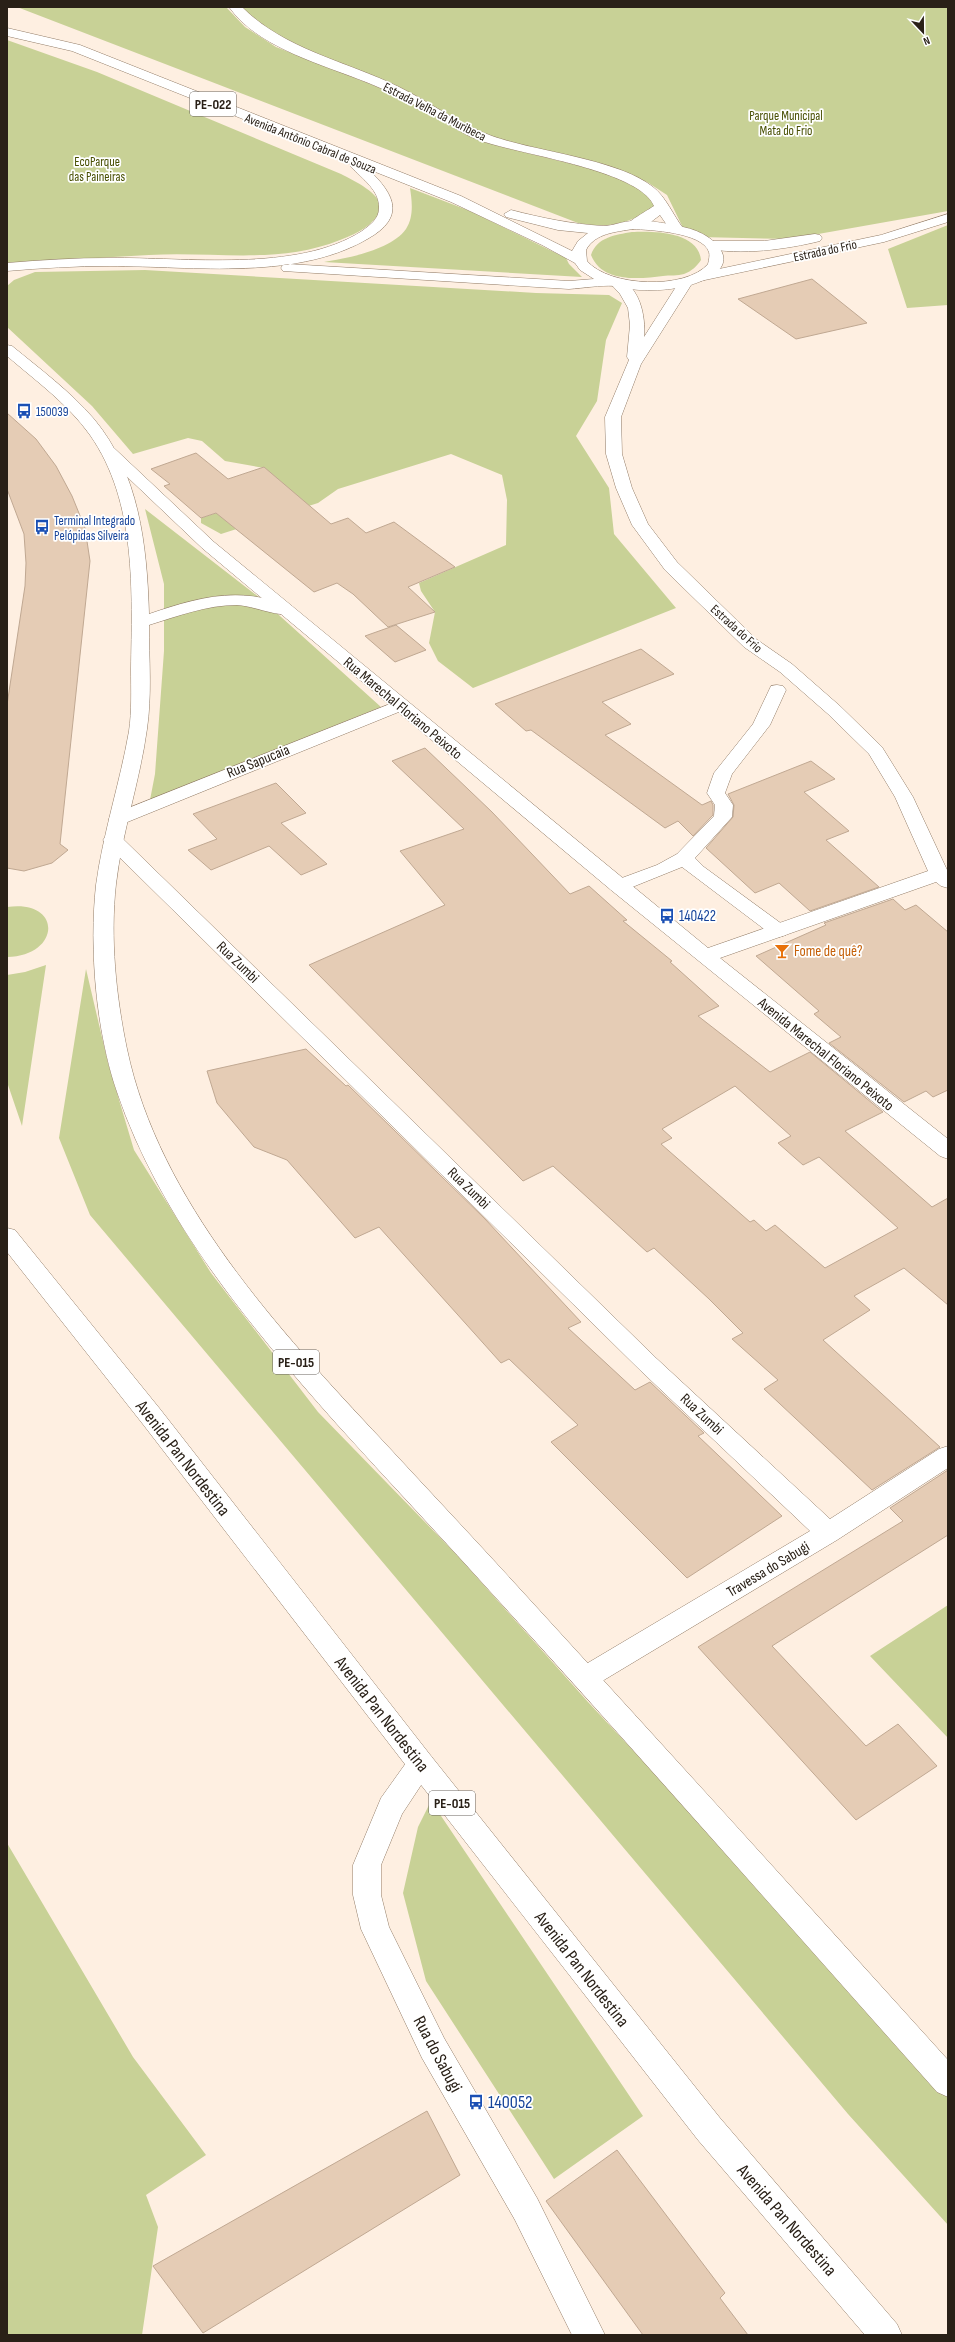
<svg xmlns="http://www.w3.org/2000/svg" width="955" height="2342" font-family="'Sofia Sans Condensed',sans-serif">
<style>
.green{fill:#c8d196}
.building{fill:#e5ccb5;stroke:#c0a892;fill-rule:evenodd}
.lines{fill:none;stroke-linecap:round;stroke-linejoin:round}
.minor-casing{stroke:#937d68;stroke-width:1}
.major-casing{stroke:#937d68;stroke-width:1}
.highway-casing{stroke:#937d68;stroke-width:1}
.minor{fill:#fff;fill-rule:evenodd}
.major{fill:#fff;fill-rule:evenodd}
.highway{fill:#fff;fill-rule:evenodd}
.labels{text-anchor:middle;stroke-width:3.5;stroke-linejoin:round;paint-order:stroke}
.far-street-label{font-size:13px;fill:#292017;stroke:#fff}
.far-park-label{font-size:13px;fill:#474e00;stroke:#fff}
.far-transit-label{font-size:13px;fill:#164399;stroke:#fff;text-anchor:start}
.shield{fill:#fff;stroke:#69635d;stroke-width:1}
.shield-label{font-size:14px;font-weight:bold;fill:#292017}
.street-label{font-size:15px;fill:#292017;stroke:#fff}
.transit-label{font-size:15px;fill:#164399;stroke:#fff;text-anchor:start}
.food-label{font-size:15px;fill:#c56008;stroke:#fff;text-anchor:start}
.near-street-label{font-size:18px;fill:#292017;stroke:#fff}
.near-transit-label{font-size:18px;fill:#164399;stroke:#fff;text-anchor:start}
</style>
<rect width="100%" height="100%" fill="#feefe1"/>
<path class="green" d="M17,7H226L245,27L276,47L388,91L499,146L596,170L621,180L642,190L657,207C628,223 612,229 578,223Z
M241,7H948V211L790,239L700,237L684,230L667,195L647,182L608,167L501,142L299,48L262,28Z
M7,40L97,72L341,174C356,182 379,192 382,209C372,226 359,233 340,240C278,265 214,251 149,255C101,257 54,262 7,265Z
M410,188L470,211L566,258L569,264L582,277L324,262C348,258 391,250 406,229C414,217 412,201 410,188Z
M948,225V305L907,308L888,249Z
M632,232C653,231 698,231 701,260C697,266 692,271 684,274C678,276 669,275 663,276C639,279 602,283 591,255C597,237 615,235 632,232Z
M145,270L536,293L609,295L622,303L606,340L597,401L576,436L609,488L614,534L676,608L473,688L438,661L429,643L435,612L421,591L419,583L506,545L507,500L502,475L451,454L338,489L318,503L221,534L201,523V518L289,489L264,468L225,461L202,441L188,438L133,454L92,406L7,327V286L14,280L35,272Z
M145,509L260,598L381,707L150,800L155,774L164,651V584Z
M7,907C63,899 61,956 7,957Z
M46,965L22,1126L7,1082V975L25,972Z
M86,969L108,1063L134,1150L211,1273L318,1412L457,1555L588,1702L948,2088V2225L848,2114L90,1215L59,1138Z
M948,1605V1738L870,1656Z
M431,1801L643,2116L554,2179L426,1981L403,1893L418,1827Z
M7,1843L133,2057L206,2155L146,2195L158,2227L142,2335H7Z"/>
<path class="building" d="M812,279L867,323L796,339L738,299Z
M7,413L36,439L56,466L72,496L85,528L90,561L60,844L68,850L52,863L24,871L7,868V705L25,586L26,563L24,534L7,489Z
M196,453L228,479L264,467L331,524L348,518L366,533L394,522L455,567L408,587L435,612L388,627L353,594L337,583L314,592L216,513L201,518L164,486L170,484L151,469Z
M396,625L426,650L395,662L365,636Z
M641,649L674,674L602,702L631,724L605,735L702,805L711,801L713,805V815L693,836L678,821L665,828L531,730L526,731L495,704Z
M425,748L492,812L570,894L589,886L627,920L623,921L672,961L670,962L719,1006L698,1016L770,1072L810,1052L883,1112L845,1131L932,1207L948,1198V1305L904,1268L854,1296L870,1310L823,1340L940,1447L872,1490L764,1389L778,1380L732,1339L743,1333L709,1299L654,1248L647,1252L553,1166L523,1181L309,965L445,905L400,851L464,829L392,761ZM735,1086L791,1136L778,1143L803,1165L819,1157L898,1228L825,1268L775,1225L766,1231L754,1220L750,1222L661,1144L672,1138L662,1129Z
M811,761L835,779L804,792L849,831L826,840L879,887L810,911L779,883L755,893L706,848L733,817L734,805L728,794Z
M276,783L306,813L281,823L327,864L301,875L269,846L211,870L188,850L217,839L193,814Z
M893,899L905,910L916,905L948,932V1090L933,1097L926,1091L904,1102L829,1043L841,1037L814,1014L819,1011L756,956L826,925L824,923Z
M306,1049L346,1086L348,1085L485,1219L581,1322L568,1328L635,1390L650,1382L704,1433L698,1436L782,1516L687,1578L551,1442L578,1425L509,1359L501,1363L379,1227L355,1238L287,1160L254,1147L217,1103L207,1071Z
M948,1470V1535L772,1646L866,1746L898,1724L937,1766L856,1820L698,1647L903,1521L890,1508Z
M427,2111L460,2175L203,2333L153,2266Z
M617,2150L725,2293L720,2298L748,2335H643L546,2201Z"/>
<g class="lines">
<g class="minor-casing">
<path id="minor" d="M229,7H242C285,50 346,61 399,87C430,102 460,125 492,136C537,152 618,159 653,187C666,197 673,215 683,228L676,232L671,231L660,215C651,222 640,231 628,228L626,225C629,221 648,210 654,206C639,169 514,154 476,139C463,134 451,125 439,118C423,109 407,101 391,93C341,68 262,54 229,7Z
M777,685L783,686L786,690L770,725L732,774L725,793L733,805L732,817L695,858L704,867L786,927L789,931L786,935L779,937L772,935L682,867L625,890L618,892L611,890L608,886L611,882L657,865L677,854L714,816L715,805L707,793L714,773L753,724L771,686Z
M400,700L406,701L409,705L406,709L125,823L118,825L111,823L109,819L111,815Z
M113,834L120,836L656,1358L830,1519L939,1449L948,1446V1468L837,1540L594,1686L585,1689L576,1686L572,1678L576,1670L810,1531L640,1370L106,844L103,840L106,836Z
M421,1752L431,1756L435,1764L402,1814L381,1865V1895L389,1927L444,2038L537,2198L605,2335H572L515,2220L422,2058L361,1929L353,1895V1865L381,1798L411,1756Z"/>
</g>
<g class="major-casing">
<path id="major" d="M948,214V222L884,242L700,281L693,277L700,273L881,235Z
M815,234L820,235L822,238L820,241C788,249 739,256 707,248L705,245L712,241H764Z
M616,278C640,284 646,317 644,337L681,279H691L693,282L641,364L621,417L622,454L632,488L648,524L677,562L756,639L792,664L840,706L882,747L913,797L948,872V888L941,886L936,882L720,958L948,1139V1159L940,1156L611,890L202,548L100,451L102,448H114L214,542L708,948L928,871L895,797L869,754L828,714L780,672L744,647L665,570L632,525L616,488L606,454L605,417L629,360L627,357L630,325L628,308L620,294L609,282Z"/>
</g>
<g class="highway-casing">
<path id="highway" d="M7,28L80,45L461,196L572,251L578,241L588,233L558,230L506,217L504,214L511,210C542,218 571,224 603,226C613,226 623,221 633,221C651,220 670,224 687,228C716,235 743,263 704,280C682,290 653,292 629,289C624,288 619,286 614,286C600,285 584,288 569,289L283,271L281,268L283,265L288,264L569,281L594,279L580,270L575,263L542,245L451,202L368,169C390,190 407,213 374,235C301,282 193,266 110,266C76,266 41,268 7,271V263C41,260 75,258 110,258C185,257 297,273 362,231C370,225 379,219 379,208C380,191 362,178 351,167L350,164L351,162L72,51L7,36ZM633,229C650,230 702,232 709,252C710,255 709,260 708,264C686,290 609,287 587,261L586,250C595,233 616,232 633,229Z
M7,345L12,346C40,369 70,391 94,419C139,473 147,545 149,614C181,603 216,592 250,596C264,597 278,603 292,606L294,610L292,614C277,617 254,606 237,605C207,605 178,616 149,625C149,659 152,695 147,729C140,781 122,832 116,884C110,938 116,996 127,1049C159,1201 279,1330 382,1440C431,1493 481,1546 530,1600C670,1753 809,1906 948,2060V2097L937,2092C791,1928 646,1763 498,1600C444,1540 389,1482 335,1422C248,1324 160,1218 117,1092C96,1031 89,949 96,885C103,833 120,783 129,731C132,711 131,689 131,669C132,592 137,502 90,435C68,404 36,381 7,356Z
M7,1228L15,1230L160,1409L431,1756L720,2118L897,2324L902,2335H865L698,2140L411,1772L142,1423L7,1252Z"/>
</g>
<use href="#minor" class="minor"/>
<use href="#major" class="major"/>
<use href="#highway" class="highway"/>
</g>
<defs>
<g id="bus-bare" transform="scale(1.2)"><path d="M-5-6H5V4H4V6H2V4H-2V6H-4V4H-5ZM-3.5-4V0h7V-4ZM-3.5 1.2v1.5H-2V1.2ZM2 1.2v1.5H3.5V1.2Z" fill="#1a4fb4" stroke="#fff" stroke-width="2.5" paint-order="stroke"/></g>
<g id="bar-bare" transform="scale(1.2)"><path d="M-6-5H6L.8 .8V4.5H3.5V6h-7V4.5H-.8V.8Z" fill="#e8710a" stroke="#fff" stroke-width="2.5" paint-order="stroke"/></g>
</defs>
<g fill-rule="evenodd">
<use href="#bus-bare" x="24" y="411"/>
<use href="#bus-bare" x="42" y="527"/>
<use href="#bus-bare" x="667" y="916"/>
<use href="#bar-bare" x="782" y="951"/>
<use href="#bus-bare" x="476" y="2102"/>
</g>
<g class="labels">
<g class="far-street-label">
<text transform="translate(435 111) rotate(27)" y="5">Estrada Velha da Muribeca</text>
<text transform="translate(311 143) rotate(22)" y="5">Avenida Antônio Cabral de Souza</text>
<text transform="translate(825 250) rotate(-12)" y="5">Estrada do Frio</text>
<text transform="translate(737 628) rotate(42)" y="5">Estrada do Frio</text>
</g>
<g class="far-park-label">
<text x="786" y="120">Parque Municipal<tspan x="786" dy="15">Mata do Frio</tspan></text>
<text x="97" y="166">EcoParque<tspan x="97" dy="15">das Paineiras</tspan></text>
</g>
<g class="far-transit-label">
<text x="36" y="416">150039</text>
<text x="54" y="525">Terminal Integrado<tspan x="54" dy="15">Pelópidas Silveira</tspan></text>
</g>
<g class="shield">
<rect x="190" y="92" width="46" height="24" rx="3"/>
<rect x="273" y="1350" width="46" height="24" rx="3"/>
<rect x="429" y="1791" width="46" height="24" rx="3"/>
</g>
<g class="shield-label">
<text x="213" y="109">PE-022</text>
<text x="296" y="1367">PE-015</text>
<text x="452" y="1808">PE-015</text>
</g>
<g class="street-label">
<text transform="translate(403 708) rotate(40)" y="5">Rua Marechal Floriano Peixoto</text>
<text transform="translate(258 761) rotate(-22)" y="5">Rua Sapucaia</text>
<text transform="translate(238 962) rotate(44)" y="5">Rua Zumbi</text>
<text transform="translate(826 1054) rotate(39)" y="5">Avenida Marechal Floriano Peixoto</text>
<text transform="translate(469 1188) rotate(44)" y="5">Rua Zumbi</text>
<text transform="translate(702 1414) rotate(43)" y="5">Rua Zumbi</text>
<text transform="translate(768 1569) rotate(-31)" y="5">Travessa do Sabugi</text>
</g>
<g class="transit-label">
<text x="679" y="921">140422</text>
</g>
<g class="food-label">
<text x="794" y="956">Fome de quê?</text>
</g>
<g class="near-street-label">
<text transform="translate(183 1458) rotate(52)" y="6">Avenida Pan Nordestina</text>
<text transform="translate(382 1714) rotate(52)" y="6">Avenida Pan Nordestina</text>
<text transform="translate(582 1969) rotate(52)" y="6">Avenida Pan Nordestina</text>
<text transform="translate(438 2054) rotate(62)" y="6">Rua do Sabugi</text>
<text transform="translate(787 2220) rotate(49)" y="6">Avenida Pan Nordestina</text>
</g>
<g class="near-transit-label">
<text x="488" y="2108">140052</text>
</g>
</g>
<rect width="955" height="2342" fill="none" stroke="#292017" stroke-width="16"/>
<g transform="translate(923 32) rotate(158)" stroke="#ffffff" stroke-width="3" paint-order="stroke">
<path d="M0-3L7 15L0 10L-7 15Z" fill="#292017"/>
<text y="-6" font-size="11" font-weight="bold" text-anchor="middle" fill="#292017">N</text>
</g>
</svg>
